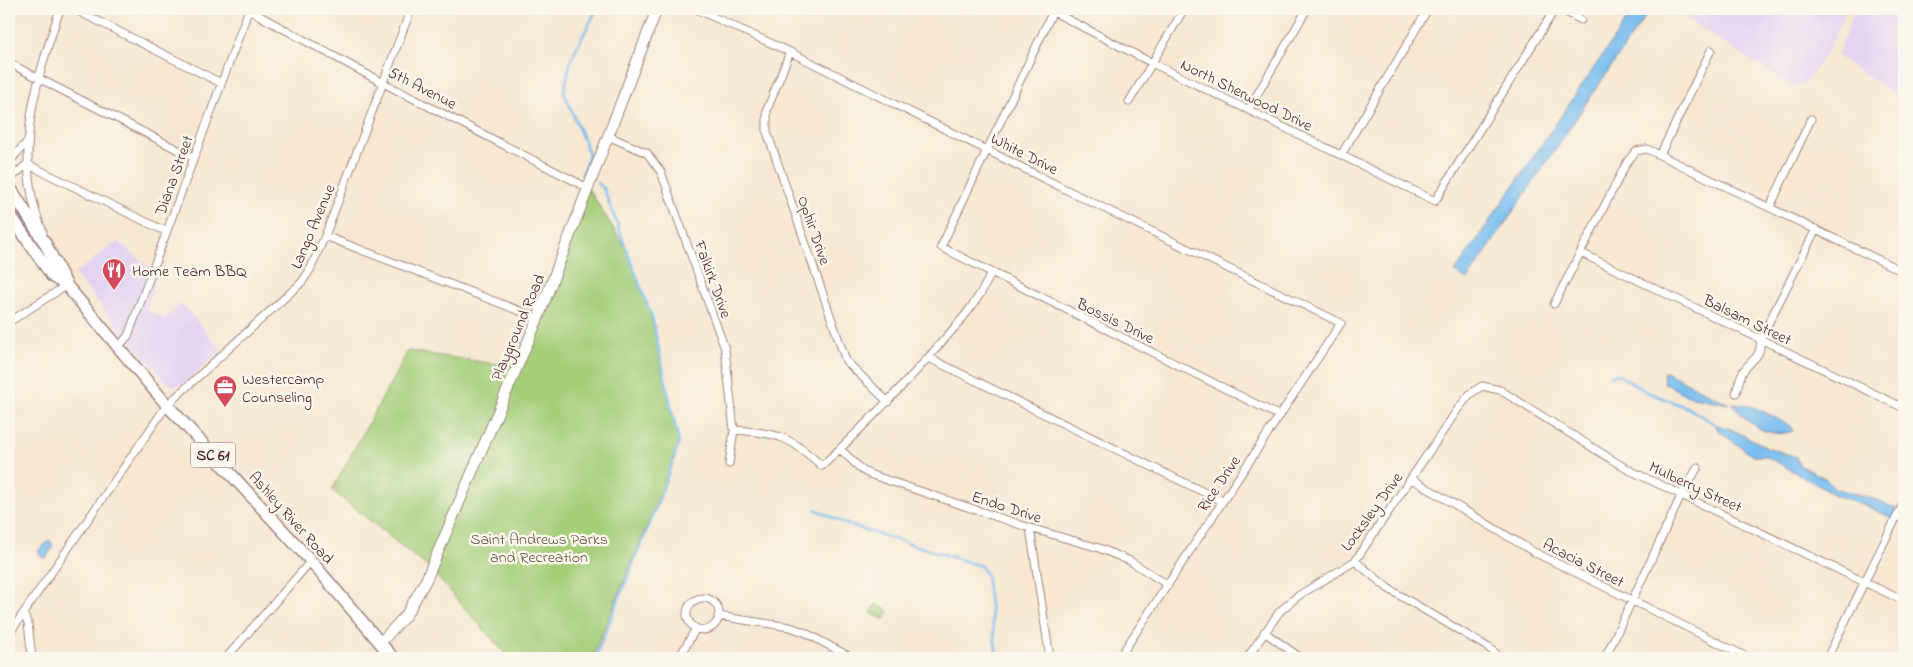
<svg xmlns="http://www.w3.org/2000/svg" width="1913" height="667" font-family="'Indie Flower',sans-serif">
<style>
.built{fill:#e3d3f2}
.green{fill:#a5ce7a;stroke:#787652}
.water{fill:#79bef0;stroke:#626e8e}
.lines{fill:none;stroke-linecap:round;stroke-linejoin:round}
.stream{stroke:#79bef0;stroke-width:2.5}
.street-casing{stroke:#a0847e;stroke-width:9}
.secondary-casing{stroke:#a0847e;stroke-width:12}
.primary-casing{stroke:#a0847e;stroke-width:14}
.street{stroke:#fff;stroke-width:7}
.secondary{stroke:#fff;stroke-width:10}
.primary{stroke:#fff;stroke-width:11}
.labels{text-anchor:middle;stroke-width:5;stroke-linejoin:round;paint-order:stroke}
.shield{fill:#fbf7ec;stroke:#7f6065;stroke-width:1}
.shield-label{font-size:15px;font-weight:bold;fill:#4a1f2b}
.street-label{font-size:16px;fill:#4a1f2b;stroke:#fbf7ec}
.poi-label{font-size:16px;fill:#4a1f2b;stroke:#fbf7ec;text-anchor:start}
.park-label{font-size:16px;fill:#655443;stroke:#fbf7ec}
</style>
<rect width="100%" height="100%" fill="#fbf7ec"/>
<filter id="ink" filterUnits="userSpaceOnUse"><feTurbulence type="fractalNoise" baseFrequency=".02" numOctaves="2"/><feDisplacementMap in="SourceGraphic" scale="10" xChannelSelector="R" yChannelSelector="G"/><feConvolveMatrix kernelMatrix="1 2 1 2 8 2 1 2 1" color-interpolation-filters="sRGB"/></filter>
<filter id="wash" filterUnits="userSpaceOnUse"><feTurbulence type="fractalNoise" baseFrequency=".0096" numOctaves="4" result="noise"/><feDisplacementMap in="SourceGraphic" scale="20" xChannelSelector="R" yChannelSelector="G"/><feGaussianBlur stdDeviation="1.12" result="paint"/><feColorMatrix in="noise" values="0 0 0 0 0 0 0 0 0 0 0 0 0 0 0 0 0 1.4 0 .05"/><feComposite in="paint" operator="in"/></filter>
<g filter="url(#wash)">
<rect width="100%" height="100%" fill="#f6e8d1"/>
<path class="built" d="M1671,9H1847L1830,48L1804,85H1789Z
M1855,9H1904V101L1837,56Z
M118,241L157,274L147,310L164,319L182,304L222,350L182,385L173,386L166,382L74,274Z"/>
<path class="green" d="M588,188L625,247L652,317L679,443L674,461L592,658H509L430,569L332,490L408,351L516,367Z
M876,604L889,611L884,620L871,613Z"/>
<path class="water" d="M1634,9L1646,15L1467,280L1455,272Z
M1666,372L1729,404L1688,396L1664,383L1663,373Z
M1733,403C1754,404 1773,417 1791,426L1793,431C1770,440 1744,423 1733,403Z
M1716,425L1731,429L1769,448L1796,457L1799,465L1825,478L1835,488L1880,501L1904,513V524L1865,505L1835,495L1766,456H1753L1718,430Z
M50,540L53,546L47,557L42,558L38,551Z"/>
<g class="lines">
<path class="stream" d="M585,176L582,175L589,154L564,92L571,59L597,9
M1610,376L1617,374L1647,392L1688,408L1716,425
M815,509L846,524L981,566L986,574L997,658
M595,658L657,505L679,443L652,317L603,187L597,183"/>
</g>
</g>
<g filter="url(#ink)">
<g class="lines">
<g class="street-casing">
<path id="street" d="M74,9L221,83
M247,9L383,83L588,188
M696,9L790,52L1087,200L1341,323L1119,658
M1048,9L1152,63L1435,201L1555,9
M1054,9L941,247L1280,416
M1560,9L1581,20
M790,52L767,110V132L846,361L888,402
M9,63L194,158
M1129,102L1184,9
M1248,110L1307,9
M608,136L647,153L661,172L725,349L734,430L729,464
M1341,155L1428,9
M1660,155L1711,50
M9,162L27,142
M27,164L167,232
M9,180L27,164
M1770,207L1811,119
M43,232C11,156 36,82 60,9
M325,236L538,318
M1581,253L1904,408
M1554,304L1627,162L1636,151L1647,149L1904,272
M9,322L67,285
M118,347L128,336L249,9
M929,358L1222,501
M1736,393C1738,386 1740,375 1744,370C1752,359 1762,357 1760,340L1816,229
M734,430C781,434 787,435 822,466C863,427 903,387 940,344C960,322 979,301 991,273
M840,449L862,470L869,474L1030,528L1099,548L1130,561L1168,585
M1412,479L1534,552L1749,658
M1030,528L1050,658
M1355,561L1389,589L1489,648L1501,658
M687 614a16 16 0 1 1 32 0a16 16 0 1 1-32 0Z
M23,614L28,623L32,658
M718,616L790,627L804,632L852,658
M1264,632L1301,658
M9,634L167,405L302,282L310,270L325,236L411,9
M226,658L311,561
M679,658L696,628
M1247,658L1280,611L1298,596L1355,561L1458,409L1470,394L1482,386L1500,390L1627,469L1904,601
M1605,658L1682,494L1698,467
M1827,658L1904,502"/>
</g>
<g class="secondary-casing">
<path id="secondary" d="M380,643L406,615L426,580L538,318L657,9"/>
</g>
<g class="primary-casing">
<path id="primary" d="M9,186L45,243L67,286L167,405L311,561L393,658
M9,213L52,276L66,285"/>
</g>
<use href="#street" class="street"/>
<use href="#secondary" class="secondary"/>
<use href="#primary" class="primary"/>
</g>
</g>
<defs>
<g id="restaurant-pin" transform="scale(1.25)"><path d="M0 17L-7.5 6A9.5 9.5 0 1 1 7.5 6Z" fill="#d1495b" stroke="#fbf7ec"/><path d="M-5-6h1v4h1v-4h1v4h1v-4h1v5L-1.5 .5V6h-2V.5L-5-1ZM5-6V6H3V1.5H1.5Q1.5-4 5-6Z" fill="#fff"/></g>
<g id="office-pin" transform="scale(1.25)"><path d="M0 17L-7.5 6A9.5 9.5 0 1 1 7.5 6Z" fill="#d1495b" stroke="#fbf7ec"/><path d="M-6-3h4V-5.5h4V-3h4V5H-6ZM-1-4.5V-3h2v-1.5ZM-6 0V1H6V0Z" fill="#fff"/></g>
</defs>
<g fill-rule="evenodd">
<use href="#restaurant-pin" x="114" y="270"/>
<use href="#office-pin" x="225" y="387"/>
</g>
<g class="labels">
<rect class="shield" x="190.5" y="442.5" width="45" height="25" rx="4"/>
<g class="shield-label">
<text x="213" y="460">SC 61</text>
</g>
<g class="street-label">
<text transform="translate(423 87) rotate(27)" y="6">5th Avenue</text>
<text transform="translate(1247 94) rotate(26)" y="6">North Sherwood Drive</text>
<text transform="translate(1025 153) rotate(27)" y="6">White Drive</text>
<text transform="translate(173 175) rotate(-70)" y="6">Diana Street</text>
<text transform="translate(312 226) rotate(-67)" y="6">Lango Avenue</text>
<text transform="translate(815 230) rotate(71)" y="6">Ophir Drive</text>
<text transform="translate(714 279) rotate(70)" y="6">Falkirk Drive</text>
<text transform="translate(1748 319) rotate(26)" y="6">Balsam Street</text>
<text transform="translate(1116 320) rotate(26)" y="6">Bossis Drive</text>
<text transform="translate(517 327) rotate(-67)" y="6">Playground Road</text>
<text transform="translate(1218 483) rotate(-56)" y="6">Rice Drive</text>
<text transform="translate(1696 486) rotate(25)" y="6">Mulberry Street</text>
<text transform="translate(1007 506) rotate(18)" y="6">Endo Drive</text>
<text transform="translate(1371 511) rotate(-54)" y="6">Locksley Drive</text>
<text transform="translate(292 517) rotate(48)" y="6">Ashley River Road</text>
<text transform="translate(1584 562) rotate(27)" y="6">Acacia Street</text>
</g>
<g class="poi-label">
<text x="132" y="276">Home Team BBQ</text>
<text x="242" y="384">Westercamp<tspan x="242" dy="18">Counseling</tspan></text>
</g>
<g class="park-label">
<text x="539" y="544">Saint Andrews Parks<tspan x="539" dy="18">and Recreation</tspan></text>
</g>
</g>
<rect width="1913" height="667" fill="none" stroke="#fbf7ec" stroke-width="30"/>
</svg>
